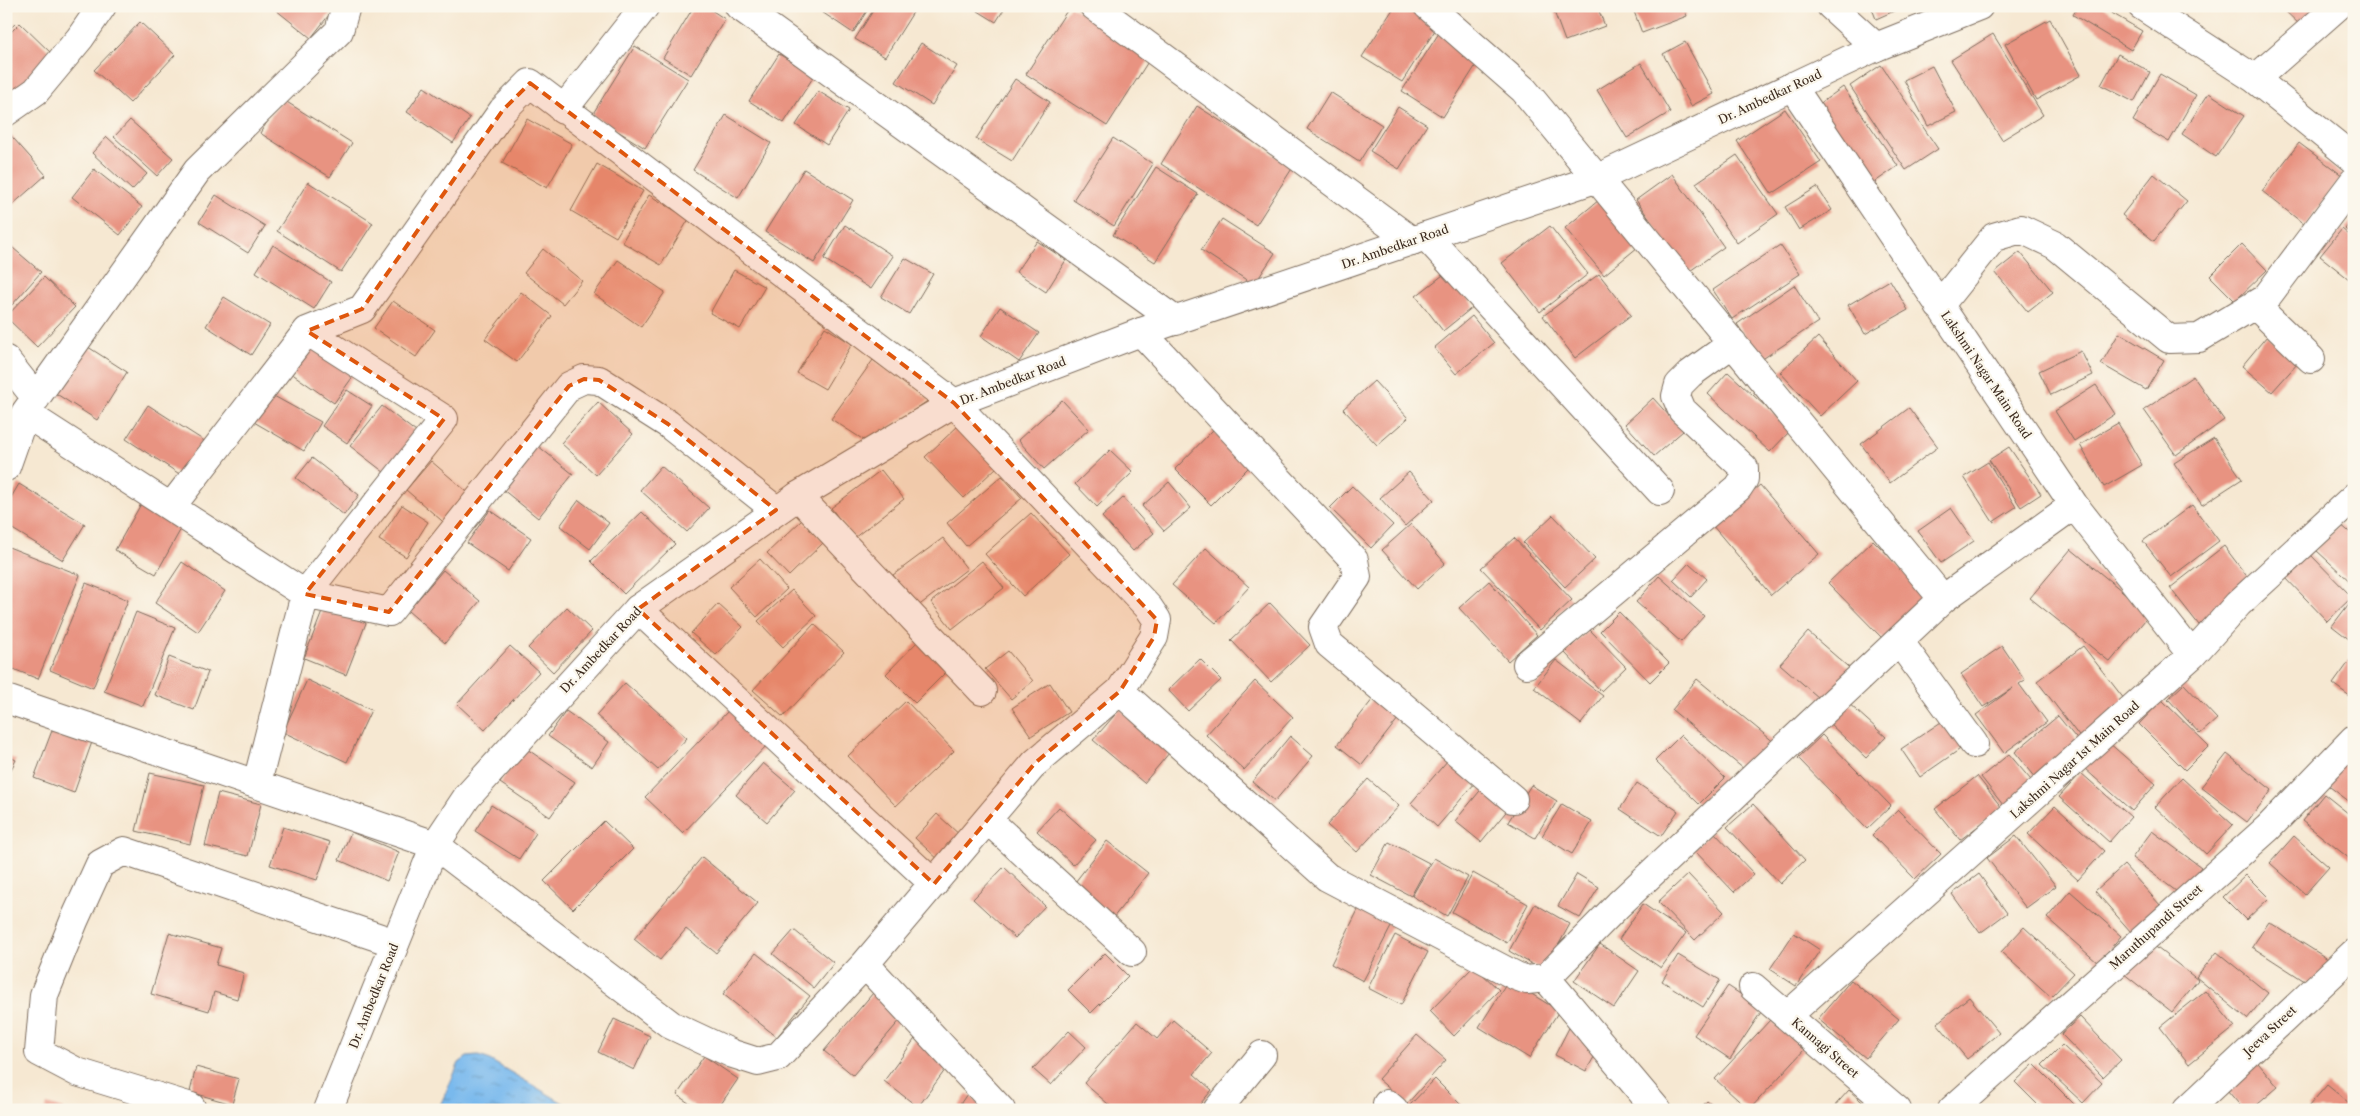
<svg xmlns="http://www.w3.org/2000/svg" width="2360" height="1116" font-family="'Libre Caslon Text',serif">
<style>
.water{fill:url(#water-ripples);stroke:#5a7286}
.building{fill:#e89381}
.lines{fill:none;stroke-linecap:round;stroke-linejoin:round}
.minor-casing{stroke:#7c6c5d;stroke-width:30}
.tertiary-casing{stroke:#7c6c5d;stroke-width:30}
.minor{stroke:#fff;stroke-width:28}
.tertiary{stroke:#fff;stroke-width:28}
.marked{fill:#df570d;fill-opacity:0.2;stroke:#df570d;stroke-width:4;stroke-dasharray:10 6;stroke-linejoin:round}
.labels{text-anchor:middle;stroke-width:4.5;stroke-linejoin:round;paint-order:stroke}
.street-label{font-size:12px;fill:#3b2a1e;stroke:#fbf7ec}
</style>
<defs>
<pattern id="water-ripples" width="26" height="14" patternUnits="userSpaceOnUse" patternTransform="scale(1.25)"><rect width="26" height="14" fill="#79b9ed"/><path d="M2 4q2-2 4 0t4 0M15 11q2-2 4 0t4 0" fill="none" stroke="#6497bf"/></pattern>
</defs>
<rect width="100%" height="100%" fill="#fbf7ec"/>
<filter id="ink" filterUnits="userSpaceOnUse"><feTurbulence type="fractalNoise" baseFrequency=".02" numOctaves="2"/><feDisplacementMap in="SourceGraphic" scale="10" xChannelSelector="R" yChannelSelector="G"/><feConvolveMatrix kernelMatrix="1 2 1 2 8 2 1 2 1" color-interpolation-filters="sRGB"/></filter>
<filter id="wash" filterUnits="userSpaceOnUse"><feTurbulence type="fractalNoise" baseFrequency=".0096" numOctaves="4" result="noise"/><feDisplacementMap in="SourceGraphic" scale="20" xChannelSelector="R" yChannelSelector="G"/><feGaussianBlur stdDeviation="1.12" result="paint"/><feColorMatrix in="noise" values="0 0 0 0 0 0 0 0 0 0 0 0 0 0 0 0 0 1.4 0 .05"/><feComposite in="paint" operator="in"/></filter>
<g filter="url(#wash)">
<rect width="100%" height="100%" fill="#f6e8d2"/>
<path class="water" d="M478,1056L488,1059L575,1110H438L459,1063L467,1057Z"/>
<g id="blocks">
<path class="building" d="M279,6H336L311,38L276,10Z
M694,6H705L725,19L691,75L663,58Z
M813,6H870L853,33Z
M876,6H917L885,57L855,39Z
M970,6H1006L996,22Z
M1070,6L1151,57L1107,126L1026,74Z
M1395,6H1404L1437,27L1402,82L1362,57Z
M1561,6H1597L1605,26L1565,41L1553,9Z
M1632,6H1683L1687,16L1642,33Z
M1871,6H1905L1876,19Z
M2078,6H2100L2142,31L2131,50L2073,15Z
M2280,6H2321L2301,26Z
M6,15L15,24L6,32Z
M2050,19L2081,75L2036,100L2005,44Z
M140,22L175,55L130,103L94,70Z
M20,23L53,55L11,99L6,95V37Z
M1439,33L1480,59L1443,117L1402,91Z
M1993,34L2043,115L2002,140L1951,60Z
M1685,42L1714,94L1691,106L1663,54Z
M921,43L957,66L932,105L896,82Z
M635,46L688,79L645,148L592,115Z
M779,54L814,76L784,123L749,101Z
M2118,54L2150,72L2134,102L2101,85Z
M1641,63L1670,112L1627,138L1597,90Z
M1881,65L1938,149L1906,170L1850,86Z
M1932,66L1956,112L1928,126L1904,80Z
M2160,74L2196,95L2169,142L2133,121Z
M1015,79L1050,102L1012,161L976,139Z
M424,87L470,118L453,143L407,112Z
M1843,87L1898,166L1872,184L1818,105Z
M818,91L849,110L827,145L796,125Z
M1330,92L1382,125L1359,162L1307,129Z
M2209,93L2244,116L2216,157L2182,134Z
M282,99L352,143L330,177L260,133Z
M1197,106L1293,167L1256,225L1161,164Z
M1398,107L1427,125L1399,169L1370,151Z
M1785,109L1821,162L1772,194L1737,141Z
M726,115L771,143L738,198L693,170Z
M527,119L572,144L547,188L502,163Z
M130,120L173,158L157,176L114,137Z
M6,130L46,175L11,206L6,200Z
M107,137L147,174L132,190L92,153Z
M1113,138L1153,164L1114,226L1073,200Z
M2299,143L2343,176L2305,225L2262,191Z
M1737,155L1778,214L1737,243L1696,183Z
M597,164L643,191L616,237L571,211Z
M1156,167L1198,194L1155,262L1113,235Z
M94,169L142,207L120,235L72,197Z
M804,169L853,200L814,263L765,232Z
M1672,174L1724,247L1687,273L1636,200Z
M2154,174L2187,201L2154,241L2122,215Z
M308,182L373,223L341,272L277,231Z
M1817,187L1832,210L1799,230L1785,207Z
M216,195L265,226L248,253L199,222Z
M649,195L689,219L661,265L622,242Z
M1599,200L1638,247L1604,275L1565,228Z
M2354,218V236L2345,229Z
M1222,219L1275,253L1254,285L1201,250Z
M845,225L893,256L871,289L824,259Z
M1550,226L1588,274L1540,312L1502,263Z
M2342,229L2354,239V283L2320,256Z
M1037,241L1066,260L1046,292L1016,272Z
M6,242L41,272L12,305L6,301Z
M2242,244L2267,270L2235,301L2210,276Z
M273,245L331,282L314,309L256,272Z
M1780,245L1800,274L1732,319L1713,290Z
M543,249L582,281L563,304L524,273Z
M2020,252L2053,292L2028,312L1995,272Z
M905,258L933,274L909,314L881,297Z
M618,260L665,292L641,327L594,294Z
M734,270L765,287L740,329L710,313Z
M1447,272L1474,306L1443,331L1416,296Z
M1599,274L1631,315L1575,358L1543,316Z
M44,277L75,307L37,347L6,317Z
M1890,280L1908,310L1865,334L1848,305Z
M1794,285L1818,322L1761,360L1737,324Z
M521,292L552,316L517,362L485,339Z
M224,297L270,325L251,355L206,326Z
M393,301L435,330L416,357L374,328Z
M1000,307L1039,333L1019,362L981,336Z
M1472,316L1494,343L1456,374L1434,348Z
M825,327L852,344L825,389L797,373Z
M2119,333L2164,360L2146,390L2101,364Z
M2267,336L2298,363L2272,392L2242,366Z
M1818,337L1857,381L1820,416L1780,372Z
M85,345L127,372L97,420L55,393Z
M311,345L354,375L334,403L291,373Z
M2081,351L2093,375L2051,395L2039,371Z
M873,360L929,400L867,442L831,419Z
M1728,372L1791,430L1770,452L1708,394Z
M2193,376L2224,420L2176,455L2144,410Z
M1374,381L1408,418L1377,445L1343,409Z
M2096,385L2115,414L2074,441L2055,411Z
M263,390L321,422L304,451L247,418Z
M347,390L372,406L347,443L322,426Z
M1653,398L1683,431L1654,456L1625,424Z
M1062,400L1089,429L1044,469L1018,440Z
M598,402L633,434L596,475L561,443Z
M148,405L206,442L184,477L126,439Z
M382,406L420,435L389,476L350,446Z
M1909,408L1938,447L1890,483L1861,444Z
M2118,423L2142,465L2104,487L2080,445Z
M959,425L998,466L964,498L925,457Z
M1213,430L1250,466L1211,505L1175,469Z
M2214,438L2242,479L2202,505L2174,463Z
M533,442L573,474L538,518L497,485Z
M2009,447L2041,494L2021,507L1989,460Z
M1110,450L1133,472L1097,507L1075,484Z
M312,458L359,495L344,515L296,478Z
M431,461L473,497L448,526L406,490Z
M1988,462L2016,507L1993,522L1964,477Z
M661,466L709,508L687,532L640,490Z
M881,470L904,499L854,538L831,508Z
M1409,472L1434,500L1405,526L1380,498Z
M1002,476L1022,498L966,546L947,523Z
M1169,482L1191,508L1164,531L1142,506Z
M19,484L85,524L63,560L6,525V506Z
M1760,485L1819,554L1771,595L1712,525Z
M1352,486L1393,525L1371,548L1330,508Z
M1123,498L1154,533L1133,551L1102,517Z
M579,500L609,523L590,549L560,526Z
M141,504L182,527L156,574L115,550Z
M402,505L428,522L406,557L379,540Z
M2192,505L2219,541L2171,577L2143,541Z
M1951,508L1974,541L1941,563L1918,531Z
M490,510L531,538L508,571L467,543Z
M642,512L675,544L624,594L591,561Z
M1031,513L1069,554L1023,596L985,554Z
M1553,515L1595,559L1565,587L1523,543Z
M802,520L824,542L789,576L767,553Z
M1411,524L1445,563L1417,589L1382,550Z
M2340,524L2354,536V585L2316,550Z
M943,538L967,569L917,607L893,575Z
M1514,538L1572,600L1540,630L1481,568Z
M1873,540L1930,598L1885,641L1828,583Z
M6,546L80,575L38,679L6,666Z
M2224,546L2252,583L2199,625L2170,588Z
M1206,548L1249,587L1216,623L1172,585Z
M2071,549L2150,614L2110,662L2030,598Z
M2308,552L2352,597L2327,621L2283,575Z
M760,559L787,589L757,617L729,587Z
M982,561L1004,588L952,629L931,602Z
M182,562L225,591L198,632L155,603Z
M1689,563L1707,579L1691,597L1673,580Z
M443,570L480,601L445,643L408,611Z
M1659,576L1704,616L1681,642L1636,602Z
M1489,581L1537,635L1508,661L1459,608Z
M86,583L128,600L93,688L50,670Z
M792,590L816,616L783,647L758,621Z
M2354,597V643L2332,626Z
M1270,603L1310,645L1271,682L1231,640Z
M718,604L743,627L716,655L691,633Z
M324,607L366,623L346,675L304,658Z
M567,607L592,631L553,672L528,648Z
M136,612L175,628L143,706L104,691Z
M1619,612L1669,663L1650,682L1600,631Z
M814,624L844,652L783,717L753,690Z
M1589,629L1626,667L1601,691L1565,653Z
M1808,632L1854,672L1826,704L1780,664Z
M920,639L949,669L915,703L886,674Z
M510,646L539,672L485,730L457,704Z
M2002,646L2025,680L2019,684L2047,722L2004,753L1976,715L2013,688L1983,707L1961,674Z
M2083,646L2128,704L2082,740L2037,681Z
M1008,651L1033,681L1011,699L985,669Z
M2354,655V699L2333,684Z
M169,657L208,672L194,710L155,695Z
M1200,659L1221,680L1188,711L1168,690Z
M1556,660L1603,696L1581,724L1534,688Z
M1697,679L1775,743L1750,774L1672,710Z
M307,680L371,710L347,762L283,732Z
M1255,681L1293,717L1244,770L1206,735Z
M625,683L687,738L658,770L596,715Z
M1050,683L1069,712L1031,736L1012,708Z
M2184,684L2217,719L2200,734L2168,699Z
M1380,690L1405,710L1362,765L1337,745Z
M2162,700L2209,746L2185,770L2139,724Z
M906,701L954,751L896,806L848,756Z
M1847,702L1886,737L1866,758L1828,722Z
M730,709L768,744L683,833L645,797Z
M1120,709L1170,752L1144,783L1093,740Z
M566,711L609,742L592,767L548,736Z
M2058,716L2084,748L2041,784L2015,752Z
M1947,718L1966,745L1920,777L1901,749Z
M53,728L92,742L74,793L34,778Z
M1681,735L1725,778L1699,804L1655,761Z
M1822,735L1891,806L1867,829L1798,758Z
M1290,736L1313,756L1275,801L1252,782Z
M2108,742L2156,784L2132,811L2084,768Z
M524,747L575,782L550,817L500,783Z
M2009,754L2036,786L2007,810L1981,777Z
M2227,754L2272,790L2247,822L2201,787Z
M6,755L16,760L6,779Z
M2345,759L2354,765V805L2326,784Z
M1448,760L1475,783L1437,827L1411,803Z
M763,763L795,790L767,822L736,795Z
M150,773L204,785L190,844L136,831Z
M2081,773L2131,817L2109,842L2059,797Z
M1977,776L2002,808L1960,840L1935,809Z
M2182,778L2233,825L2206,854L2155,807Z
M1368,779L1399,806L1357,852L1327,825Z
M1637,783L1678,811L1661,836L1620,809Z
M1531,785L1557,801L1535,838L1508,822Z
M1484,786L1510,807L1481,842L1455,821Z
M218,793L261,804L248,856L205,846Z
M2324,794L2354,818V855L2350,859L2302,821Z
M1562,804L1592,822L1572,854L1542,836Z
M1753,804L1805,860L1780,884L1727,827Z
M491,805L536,833L519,859L475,831Z
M2055,806L2104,851L2078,880L2028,834Z
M1059,807L1096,840L1073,865L1037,831Z
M1898,810L1941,854L1915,879L1872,835Z
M937,814L962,837L940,861L915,838Z
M604,821L633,849L573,909L544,881Z
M283,827L330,842L317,880L270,865Z
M1713,831L1754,874L1734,892L1693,849Z
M2152,831L2201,867L2180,894L2132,858Z
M351,832L399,852L387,881L339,860Z
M2016,836L2056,886L2026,908L1987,858Z
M2294,836L2329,867L2305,894L2270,863Z
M1107,841L1148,873L1113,918L1072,886Z
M1389,842L1429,863L1411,896L1371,875Z
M702,857L758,903L716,953L686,929L660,960L634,939Z
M1434,858L1468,877L1447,916L1412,896Z
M2124,865L2161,906L2131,932L2095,891Z
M1004,867L1045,906L1015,938L973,899Z
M1473,873L1528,904L1507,943L1452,912Z
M1577,874L1599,887L1580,918L1558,906Z
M1688,874L1724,912L1695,940L1658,902Z
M1979,874L2007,913L1980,933L1952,894Z
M2246,875L2269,898L2246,920L2223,897Z
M2070,891L2121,936L2098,963L2047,918Z
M1535,904L1570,924L1544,971L1509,951Z
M1643,904L1686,933L1661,968L1619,939Z
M1359,908L1392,925L1363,981L1331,964Z
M2269,922L2331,961L2314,987L2252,947Z
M2024,927L2074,973L2051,997L2001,952Z
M794,930L834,963L814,988L773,954Z
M169,933L221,948L216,965L244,973L237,999L214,992L209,1011L151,994Z
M1794,933L1820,950L1796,986L1770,969Z
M1395,935L1428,952L1401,1005L1368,988Z
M2148,941L2198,980L2172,1012L2123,973Z
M1600,944L1639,971L1614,1008L1574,981Z
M2217,952L2268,993L2247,1019L2196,977Z
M756,953L810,996L777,1037L723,994Z
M1105,953L1128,976L1091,1013L1068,990Z
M1678,955L1720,980L1703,1007L1662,981Z
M1474,966L1499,990L1454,1036L1430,1011Z
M1509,980L1559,1011L1529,1058L1479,1027Z
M1851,980L1899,1019L1866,1058L1818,1019Z
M1728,986L1763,1009L1730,1059L1694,1035Z
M2205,991L2235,1027L2189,1064L2160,1027Z
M873,993L902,1018L853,1075L824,1051Z
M1969,997L1999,1033L1967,1059L1937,1023Z
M2080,1017L2121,1060L2103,1077L2061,1034Z
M614,1019L650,1036L634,1070L598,1052Z
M1173,1020L1212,1053L1194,1074L1212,1090L1195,1110H1115L1084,1083L1137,1022L1157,1039Z
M1770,1020L1804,1050L1749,1110L1715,1079Z
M1569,1028L1601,1045L1586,1071L1555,1055Z
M1069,1031L1086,1047L1051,1085L1033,1069Z
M1417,1035L1446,1060L1407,1104L1378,1079Z
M917,1036L951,1062L918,1107L884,1081Z
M2062,1045L2102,1083L2083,1103L2042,1065Z
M704,1056L738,1079L717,1110H699L677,1095Z
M2254,1058L2278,1087L2251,1110H2244L2222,1084Z
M2034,1064L2077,1107L2074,1110H2043L2015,1082Z
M196,1067L239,1079L232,1104L190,1092Z
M1435,1079L1466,1110H1410L1408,1107Z
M2327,1085L2354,1107V1110H2311L2308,1107Z
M1849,1090L1871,1110H1831Z
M967,1094L989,1110H956Z
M1707,1101L1718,1110H1699Z
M47,1104L63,1109V1110H45Z"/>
</g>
</g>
<g filter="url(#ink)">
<use href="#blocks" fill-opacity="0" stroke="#7c6c5d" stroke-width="1"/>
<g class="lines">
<g class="minor-casing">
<path id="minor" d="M739,6L1176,321
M1094,6L1412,241
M1428,6L1524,90L1943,599
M1831,6L1876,47
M2142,6L2255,79L2354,159
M2255,79L2338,6
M1792,86L2074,505L2192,655
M563,110L645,6
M6,112L36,91L80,38L102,6
M1426,236L1660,491
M2255,305L2311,359
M1939,306L1994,237L2021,229L2055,245L2169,339L2199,338L2266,298L2354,181
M1141,332L1354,560L1357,577L1323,627L1329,644L1513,799
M6,360L36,398
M25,413L305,594L389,612L569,386L584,379L599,380L668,424L776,510
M6,467L25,413L197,171L339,31L346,6
M798,496L982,691
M638,609L934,884
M1899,641L1974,744
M1527,664L1738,488L1744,479V468L1682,410L1676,396L1679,385L1690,374L1733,343
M1120,691L1327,877L1516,976L1527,980L1546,978L1619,904L1943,599L2074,505
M6,699L435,845L671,1025L733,1054L758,1062L778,1057L865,964L1035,763L1120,691L1154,637L1157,620L1149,608L954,403L530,83L503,110L362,309L307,331L171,507
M257,783L305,594L444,419L307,331
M988,820L1132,952
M865,964L1001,1110
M1546,978L1657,1110
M1753,987L1897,1110
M1787,1016L2192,655L2238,604L2354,497
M1387,1104L1394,1110
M190,1110L191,1107L77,1072L39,1052L44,995L74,921L100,864L124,851L395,943
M1217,1110L1262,1055
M1952,1110L2268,828L2354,739
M2187,1110L2354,953"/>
</g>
<g class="tertiary-casing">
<path id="tertiary" d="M328,1110L435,845L467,797L638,609L798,496L954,403L1141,332L1598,178L1876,47L1979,6"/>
</g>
<use href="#minor" class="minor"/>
<use href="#tertiary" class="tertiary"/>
</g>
</g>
<path class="marked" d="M530,83L954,403L1157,620L1154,637L1120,691L1035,763L934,884L638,609L776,510L668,424L599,380L584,379L569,386L389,612L305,594L444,419L307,331L362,309L503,110Z"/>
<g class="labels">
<g class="street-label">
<text transform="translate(1770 97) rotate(-25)" y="4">Dr. Ambedkar Road</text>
<text transform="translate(1395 247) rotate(-19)" y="4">Dr. Ambedkar Road</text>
<text transform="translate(1986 375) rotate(56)" y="4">Lakshmi Nagar Main Road</text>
<text transform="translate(1013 381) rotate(-21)" y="4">Dr. Ambedkar Road</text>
<text transform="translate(601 650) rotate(-47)" y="4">Dr. Ambedkar Road</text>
<text transform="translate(2075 760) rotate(-42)" y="4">Lakshmi Nagar 1st Main Road</text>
<text transform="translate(2156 927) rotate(-42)" y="4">Maruthupandi Street</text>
<text transform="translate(374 996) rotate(-68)" y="4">Dr. Ambedkar Road</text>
<text transform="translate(2270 1031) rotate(-43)" y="4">Jeeva Street</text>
<text transform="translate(1825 1048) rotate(41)" y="4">Kannagi Street</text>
</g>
</g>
<rect width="2360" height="1116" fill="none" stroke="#fbf7ec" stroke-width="25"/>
</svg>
